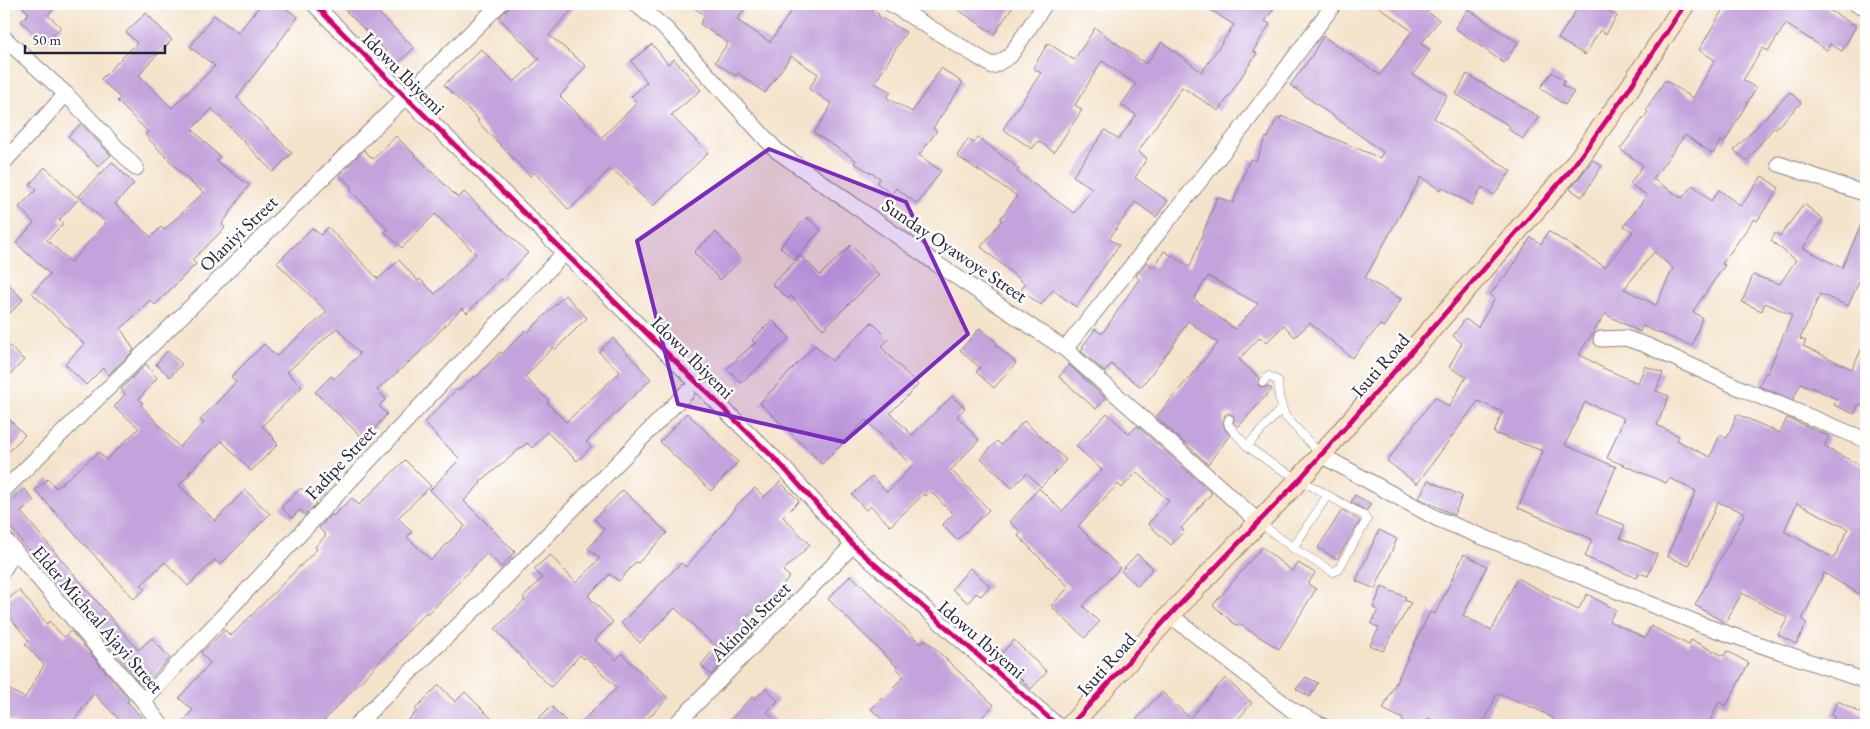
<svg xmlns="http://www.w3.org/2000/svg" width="1870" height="729" font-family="'EB Garamond',serif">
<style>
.building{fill:#c2a3db;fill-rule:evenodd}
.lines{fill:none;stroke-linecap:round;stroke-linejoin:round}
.lane-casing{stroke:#8b8283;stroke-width:9}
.street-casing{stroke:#8b8283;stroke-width:17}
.secondary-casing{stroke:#8b8283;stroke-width:22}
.lane{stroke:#fff;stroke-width:8}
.street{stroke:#fff;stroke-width:15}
.secondary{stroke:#fde5c5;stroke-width:20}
.cycleway-casing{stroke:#fff;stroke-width:8}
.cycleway{stroke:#d6006c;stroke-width:5}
.marked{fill:#7b2cbf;fill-opacity:0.2;stroke:#7b2cbf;stroke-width:4;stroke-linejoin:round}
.labels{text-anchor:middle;stroke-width:5;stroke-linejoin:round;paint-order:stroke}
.street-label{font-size:19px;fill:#22223b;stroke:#fff}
</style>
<rect width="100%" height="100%" fill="#fff"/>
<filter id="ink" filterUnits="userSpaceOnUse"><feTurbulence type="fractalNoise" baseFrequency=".02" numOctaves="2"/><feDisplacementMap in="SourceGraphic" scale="10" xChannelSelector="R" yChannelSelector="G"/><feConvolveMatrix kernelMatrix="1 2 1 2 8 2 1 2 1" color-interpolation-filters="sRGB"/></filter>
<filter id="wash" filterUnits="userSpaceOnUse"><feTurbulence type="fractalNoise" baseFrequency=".0096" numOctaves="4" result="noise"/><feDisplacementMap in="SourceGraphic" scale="20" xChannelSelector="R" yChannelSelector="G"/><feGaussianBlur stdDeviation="1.12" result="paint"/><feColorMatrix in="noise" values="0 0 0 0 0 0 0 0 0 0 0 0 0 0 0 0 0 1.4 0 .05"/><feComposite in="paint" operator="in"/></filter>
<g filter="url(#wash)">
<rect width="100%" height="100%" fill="#f4e3cb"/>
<g id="blocks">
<path class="building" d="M19,4H59L48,15L61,27L45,44L21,21L29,13Z
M261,4H280L298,17L237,98L292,153L273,172L212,109L192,129L220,157L216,161L249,185L222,224L225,228L192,260L196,264L155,305L150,300L121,329L134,350L108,375L103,368L86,385L65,364L84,344L32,293L50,274L16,243L34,223L19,207L36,190L30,184L45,167L79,199L59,220L63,224L47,240L71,262L106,223L79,196L112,162L134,184L115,204L151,237L161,227L164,230L204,192L192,184L145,135L148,132L117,101L120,98L101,79L137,43L126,32L146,13L172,40L143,69L144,70L139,75L172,108L215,66L190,47L214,15L238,33Z
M339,4H389L379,13L414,48L398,63Z
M512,4H577L549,35L586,66L560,96L601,138L637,103L631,97L647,82L631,61L652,44L668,64L674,59L701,90L671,115L708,153L653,206L611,168L569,210L534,172L530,176L477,121L479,120L444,85L481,49L514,82L539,59L499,18Z
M688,4H748L737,20L770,42L796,4H864L879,14L878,16L906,32L875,83L891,92L887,98L912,112L941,68L963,83L933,128L937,131L919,155L941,171L917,204L896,188L892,194L877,183L880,178L854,163L856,160L814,133L832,104L809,89L818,74L791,56L765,93L738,73L736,76L715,62L728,43L700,24L705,15Z
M950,4H1015L994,34Z
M1201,4H1277L1265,21L1270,24L1253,51L1257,53L1219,111L1182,87L1138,152L1147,158L1135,178L1168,201L1156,217L1135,202L1109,239L1119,245L1076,307L1053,290L1041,305L1021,290L1025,284L981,247L1002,220L1000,219L1017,196L957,156L968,139L974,143L978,137L1019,169L1017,172L1074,213L1092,188L1073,176L1105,130L1119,139L1136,115L1121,105L1136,84L1102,61L1075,105L1082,110L1054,152L1038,141L1032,149L1003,129L1041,73L1033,68L1048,43L1074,60L1095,28L1146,64L1162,42L1202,72L1234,25Z
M1375,4H1416L1439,20L1421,44L1430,50L1413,75L1447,95L1434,118L1511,171L1494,195L1482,187L1472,205L1442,187L1440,190L1421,177L1365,278L1401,299L1384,327L1380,325L1352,358L1310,323L1295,337L1284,325L1266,343L1260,337L1239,359L1259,378L1258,383L1259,386L1264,388L1267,386L1272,389L1238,427L1234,423L1233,415L1228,413L1225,415L1223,423L1225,429L1230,435L1208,464L1156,417L1218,343L1188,321L1172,347L1141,387L1111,364L1105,372L1081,351L1084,348L1082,347L1095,329L1102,334L1139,279L1136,276L1147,262L1154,268L1164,251L1190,267L1217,197L1233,203L1250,159L1256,161L1266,137L1268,138L1277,118L1280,119L1281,116L1380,158L1383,152L1290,85L1311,57L1323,36L1380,75L1412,31ZM1208,276L1258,304L1235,329L1194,299Z
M1580,4H1597L1617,16L1606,34L1600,30L1585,55L1558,39Z
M1726,4H1787L1798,10L1802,4H1819L1856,26L1842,51L1830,44L1827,50L1786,24L1768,51L1763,48L1743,80L1756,88L1724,143L1721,140L1713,154L1685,135L1653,179L1682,198L1693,185L1711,201L1719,190L1741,206L1762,176L1779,188L1757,221L1754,219L1722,264L1725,265L1693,311L1702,318L1692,346L1642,326L1640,332L1605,314L1579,354L1603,368L1638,383L1645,366L1663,373L1656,391L1669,396L1657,425L1679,436L1677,440L1684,444L1710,457L1720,435L1727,438L1737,414L1780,433L1787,418L1829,436L1824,447L1866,468V598L1824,573L1802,620L1807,623L1796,644L1778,635L1788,618L1742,593L1725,623L1695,605L1745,513L1718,502L1689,566L1667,556L1696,491L1669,478L1666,483L1607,458L1624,418L1585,402L1565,445L1616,467L1596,514L1625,525L1620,538L1657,554L1648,576L1639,573L1637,578L1585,557L1592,539L1518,508L1543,451L1494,433L1502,412L1478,401L1417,484L1387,461L1435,397L1449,407L1466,377L1449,367L1462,343L1453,336L1465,319L1478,327L1495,298L1490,295L1503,277L1505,278L1531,237L1541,244L1548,231L1605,267L1633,232L1624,226L1647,195L1630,184L1643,165L1620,149L1648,112L1646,110L1665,80L1693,98L1715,60L1699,50ZM1654,252L1673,268L1656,305L1624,289ZM1797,503L1848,529L1834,558L1784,531Z
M1468,9L1518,43L1504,63L1455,28Z
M1552,72L1565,81L1562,85L1574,92L1565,105L1540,88Z
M1467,74L1539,117L1523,139L1508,129L1510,126L1456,94Z
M1790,92L1801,103L1775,129L1773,128L1747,161L1734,150Z
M81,124L111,155L98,167L68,136Z
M396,136L458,198L464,192L528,253L502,280L500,279L467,313L462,308L417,355L377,390L386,399L379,406L387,414L365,440L315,392L331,376L334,379L360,354L337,328L287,372L302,387L262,426L274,438L273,439L278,444L251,471L222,441L188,473L190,474L179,485L215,521L245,490L270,514L220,565L215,560L188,586L165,562L141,585L145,589L134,599L35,490L48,479L56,488L99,452L106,460L139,428L114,407L125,394L121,389L146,364L157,378L139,399L143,403L141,405L179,447L204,423L200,420L236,382L231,377L264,344L276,356L327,312L277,263L312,228L321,235L328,227L378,279L399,260L418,281L420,279L435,294L476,254L435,214L402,248L385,232L388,229L350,190L352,187L339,175L364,150L373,159Z
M1593,160L1602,166L1582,197L1570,189Z
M1804,204L1823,219L1803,248L1842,268L1866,213V266L1848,306L1820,294L1800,339L1806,341L1803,346L1852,369L1866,340V407L1859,404L1854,414L1834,405L1837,399L1801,383L1793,400L1759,386L1765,373L1767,374L1792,315L1765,303L1762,311L1742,302L1753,275L1780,284L1796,260L1771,241L1775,233L1780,236Z
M807,217L821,230L794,260L780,247Z
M716,232L741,260L720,280L694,252Z
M851,245L879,275L823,329L791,296L788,299L772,284L801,256L820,275Z
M4,279L23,300L4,319Z
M565,295L587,318L555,350L553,347L525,377L549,401L547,403L566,422L620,372L599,352L613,338L651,379L586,442L591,447L577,461L547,432L532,448L527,443L480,482L481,483L464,501L515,552L501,567L487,553L428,614L426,612L320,725H180L193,710L179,698L210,663L201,653L225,630L231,636L317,549L315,547L326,535L319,528L331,514L333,516L352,498L359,505L405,460L431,486L398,518L412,532L407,537L431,560L465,526L430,490L460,459L424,423L457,389L459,390L475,376L476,377L500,352L502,354L526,330L528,332Z
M772,320L790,338L741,383L727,368L755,343L752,340Z
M872,322L889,339L881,347L918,385L890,413L912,435L952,396L965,408L957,416L979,440L951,470L989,510L957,540L942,525L953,514L930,491L926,496L924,494L890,526L871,506L866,510L852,495L872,476L887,492L912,466L866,420L822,464L760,403L815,345L832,361Z
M980,328L997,343L996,345L1016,363L994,388L976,372L980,368L960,350Z
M4,341L24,360L4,381Z
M167,351L182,364L170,377L156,364Z
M1069,365L1105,398L1096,409L1059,377Z
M687,413L738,462L711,491L660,442Z
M1107,413L1129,434L1137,426L1212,493L1181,528L1184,531L1171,545L1148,524L1169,501L1137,472L1122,488L1118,484L1078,526L1120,568L1083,606L1099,622L1085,638L1051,606L1069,587L1018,536L1021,532L1010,522L1039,488L1062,511L1102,470L1076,446Z
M4,414L25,435L4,456Z
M1024,421L1066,460L1041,487L1027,473L1012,488L981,458L997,441L1001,445Z
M1428,480L1462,496L1454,515L1419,498Z
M780,482L799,501L783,517L810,545L783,571L790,577L765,604L762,602L743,622L753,633L711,675L701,665L716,647L675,608L640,643L621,623L681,563L686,567L736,508L735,507L755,488L764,497Z
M301,488L316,504L305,515L300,510L292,518L281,507Z
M25,489L34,501L21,512L138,650L152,638L170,658L143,686L86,619L88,618L29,549L28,550L4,519V506Z
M623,490L667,533L638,563L636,562L619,581L610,574L588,596L613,622L595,640L616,660L622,654L668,698L641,725H578L617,688L586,657L584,659L580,655L551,687L527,664V663L495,629L525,600L523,598L542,578L534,569L550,555L576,583L600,558L588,549L604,529L594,519Z
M1355,495L1371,504L1366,511L1351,502Z
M1342,510L1360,521L1337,559L1318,548Z
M1379,530L1397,539L1375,589L1356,581Z
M1262,547L1293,572L1298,563L1315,573L1308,584L1316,589L1279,649L1239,624L1237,626L1213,605Z
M1137,554L1153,568L1138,586L1121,571Z
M1464,554L1487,566L1463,616L1492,630L1517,578L1578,610L1587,594L1616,610L1609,621L1645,638L1651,626L1689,645L1691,640L1724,656L1727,651L1749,663L1726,706L1719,702L1708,725H1550L1553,718L1534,708L1497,693L1483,725H1445L1429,718L1425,725H1410L1402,721L1403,719L1383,709L1430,612L1435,614Z
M970,568L990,586L981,596L976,593L968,603L952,589Z
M851,575L921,644L925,639L994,705L974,725H888L871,709L904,676L897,669L898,668L828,599Z
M1382,587L1406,597L1404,600L1411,603L1383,651L1370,645L1379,628L1371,624L1378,610L1373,608Z
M19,590L47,624L49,621L64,637L71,631L129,699L127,701L148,725H124L94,693L71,725H19L4,718V687L25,698L44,665L25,644L29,641L4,610V603Z
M1014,640L1047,672L1031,689L1017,675L1019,672L1000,655Z
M1306,677L1318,683L1310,697L1296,689Z
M1225,678L1252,703L1233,725H1131L1162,692L1190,718Z
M439,685L455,702L465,692L498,725H403L417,711L415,709Z
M766,688L778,701L767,712L780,725H725L752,697L754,699Z
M1838,701L1866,716V725H1830L1835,717L1831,715Z
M551,706L570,725H532Z"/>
</g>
</g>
<g filter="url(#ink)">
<use href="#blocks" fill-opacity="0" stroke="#8b8283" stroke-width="1"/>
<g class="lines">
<g class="lane-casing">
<path id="lane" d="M1263,382L1269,376L1278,381L1279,397L1285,416L1321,455
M1229,419L1228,422L1229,426L1247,446L1272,464L1363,515L1367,520L1338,570L1333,572L1293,548L1260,523
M1247,446L1282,408
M1293,548L1327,496"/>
</g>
<g class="street-casing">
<path id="street" d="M314,4L406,97L783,467L853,545L1057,725
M636,4L667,30L777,151L934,262L1065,349L1260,523
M891,4L993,66L1010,56L1045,4
M1856,4L1866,7
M4,38L66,94L136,168
M4,162L66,94
M1779,164L1866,194
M1601,339L1625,338L1646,345L1744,390L1866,440
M1065,349L1243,127L1334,4
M1321,455L1438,519L1705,626L1866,681
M4,490L500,4
M4,538L143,701L161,725
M4,569L14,551
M1170,615L1292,710L1321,725
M143,701L565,252
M356,725L475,609L687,392
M675,725L853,545"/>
</g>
<g class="secondary-casing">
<path id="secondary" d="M1071,725L1170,615L1299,480L1569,172L1625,95L1685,4"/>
</g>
<use href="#lane" class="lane"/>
<use href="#street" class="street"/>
<use href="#secondary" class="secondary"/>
<g class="cycleway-casing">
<path id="cycleway" d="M314,4L406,97L783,467L853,545L1057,725
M1071,725L1170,615L1299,480L1569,172L1625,95L1685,4"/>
</g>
<use href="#cycleway" class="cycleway"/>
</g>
</g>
<path class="marked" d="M769,149L906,202L968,334L844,442L678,404L637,241Z"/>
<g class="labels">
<g class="street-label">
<text transform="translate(404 73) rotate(45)" y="7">Idowu Ibiyemi</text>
<text transform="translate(238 233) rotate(-44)" y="7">Olaniyi Street</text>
<text transform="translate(955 250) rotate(34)" y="7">Sunday Oyawoye Street</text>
<text transform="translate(693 357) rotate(45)" y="7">Idowu Ibiyemi</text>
<text transform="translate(1380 365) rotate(-49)" y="7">Isuti Road</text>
<text transform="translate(340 462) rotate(-47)" y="7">Fadipe Street</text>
<text transform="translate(98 619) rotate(49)" y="7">Elder Micheal Ajayi Street</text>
<text transform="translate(750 621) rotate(-45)" y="7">Akinola Street</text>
<text transform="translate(982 639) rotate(41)" y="7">Idowu Ibiyemi</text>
<text transform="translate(1106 664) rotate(-48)" y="7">Isuti Road</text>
</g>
</g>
<rect width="1870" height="729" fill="none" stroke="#fff" stroke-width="20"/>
<path d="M25 45v8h140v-8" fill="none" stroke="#22223b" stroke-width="2.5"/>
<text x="32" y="45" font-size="15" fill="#22223b" stroke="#ffffff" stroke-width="4" paint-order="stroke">50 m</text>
</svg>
